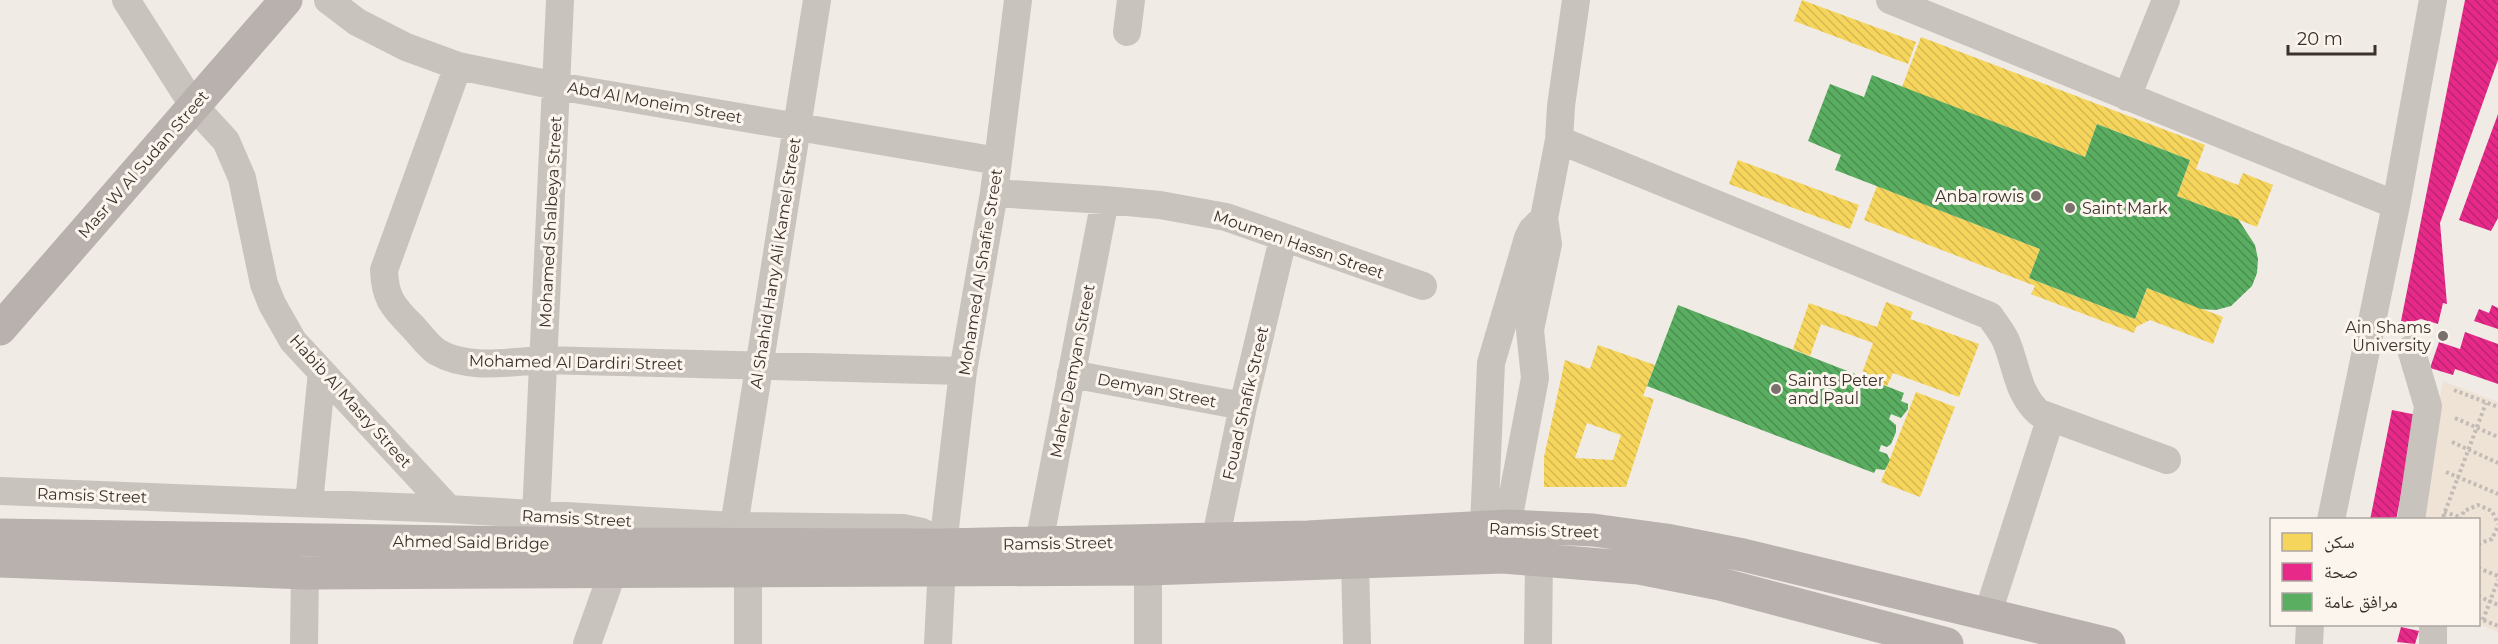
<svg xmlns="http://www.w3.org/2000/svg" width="2498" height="644" font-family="Montserrat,'Noto Naskh Arabic',sans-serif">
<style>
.plaza{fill:#eee3d5}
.homes{fill:url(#homes-back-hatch);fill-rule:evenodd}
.health{fill:url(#health-back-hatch)}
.public{fill:url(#public-back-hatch)}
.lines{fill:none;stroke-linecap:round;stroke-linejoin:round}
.path{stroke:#c2bbb6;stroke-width:4;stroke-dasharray:3 3;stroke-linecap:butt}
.minor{stroke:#c9c3be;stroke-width:28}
.major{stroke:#b8b1ad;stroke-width:33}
.poi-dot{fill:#7a716c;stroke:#fbf5ee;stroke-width:2}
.labels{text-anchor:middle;stroke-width:6;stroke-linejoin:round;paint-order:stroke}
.street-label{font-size:16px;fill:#3b302b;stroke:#fbf5ee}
.poi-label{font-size:16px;fill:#3b302b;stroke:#fbf5ee;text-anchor:end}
</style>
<defs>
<pattern id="homes-back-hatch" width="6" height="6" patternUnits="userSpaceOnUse" patternTransform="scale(1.5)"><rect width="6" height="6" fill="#f6d55c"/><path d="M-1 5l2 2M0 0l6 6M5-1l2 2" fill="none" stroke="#d4b750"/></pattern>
<pattern id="health-back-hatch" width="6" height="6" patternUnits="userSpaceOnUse" patternTransform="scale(1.5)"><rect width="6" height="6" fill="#e7298a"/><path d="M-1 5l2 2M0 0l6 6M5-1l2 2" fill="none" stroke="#bc2471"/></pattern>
<pattern id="public-back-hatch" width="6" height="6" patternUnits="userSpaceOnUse" patternTransform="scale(1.5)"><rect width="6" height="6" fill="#5aae61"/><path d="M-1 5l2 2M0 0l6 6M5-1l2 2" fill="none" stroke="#4c8e50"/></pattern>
</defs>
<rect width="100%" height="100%" fill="#f0ebe5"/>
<path class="plaza" d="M2443,381L2498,402V632L2479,624L2478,520H2419Z"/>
<path class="homes" d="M1802,0L1916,42L1908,64L1794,21Z
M1921,37L2205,145L2196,169L2238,185L2243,173L2273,185L2257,227L2177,196L2190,160L2097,124L2085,157L1902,87Z
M1738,160L1859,205L1850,229L1729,184Z
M1877,186L2040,249L2029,278L2135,319L2147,288L2223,317L2213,344L2150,320L2136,327L2134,333L2031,294L2035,286L1864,220Z
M1886,302L1913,312L1910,319L1979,344L1959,397L1893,373L1887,386L1861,376L1873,343L1821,324L1810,356L1793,349L1809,303L1877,327Z
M1598,345L1655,365L1643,396L1654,399L1626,487H1544V457L1565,360L1590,369ZM1587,423L1621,435L1613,460L1575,458Z
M1916,392L1955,407L1920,497L1881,482Z"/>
<path class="health" d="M2465,0H2498V60L2440,223L2447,304L2443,303L2438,324L2421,319L2400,326Z
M2498,114V218L2491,231L2459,220Z
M2492,305L2498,308V329L2474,321L2479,309L2489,313Z
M2465,332L2498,344V384L2455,369L2453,375L2430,368L2439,342L2460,349Z
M2392,410L2417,415L2396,520H2370Z
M2401,627L2419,631L2415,644L2397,642Z"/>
<path class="public" d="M1872,75L2085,157L2097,124L2190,160L2177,196L2238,219L2255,245L2258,259L2257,273L2252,286L2231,306L2216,310L2201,309L2147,288L2135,319L2029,278L2040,249L1835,170L1841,155L1808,141L1830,84L1864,97Z
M1678,305L1904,393L1901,401L1908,404V409L1901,418L1891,414L1889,419L1896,425V432L1891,444L1887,447L1881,445L1879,451L1887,454L1890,460L1885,470L1876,469L1874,473L1647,386Z"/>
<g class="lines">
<path class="path" d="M2454,390L2498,407
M2455,418L2498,437
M2452,442L2498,463
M2446,472L2498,494
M2444,512L2460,517
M2443,517L2486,403
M2460,520L2464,511L2478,505L2492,511L2498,524
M2478,544L2492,539L2498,526
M2478,568L2498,576
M2478,596L2498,605
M2478,618L2498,626
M2483,620L2498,580"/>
<path class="minor" d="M126,0L193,105L226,141L242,178L264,284L272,304L293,341L449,509
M328,0L357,22L406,47L458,66L557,86L998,161
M1890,0L2396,205
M1127,32L1131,0
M458,66L384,270C385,297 392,306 411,325C419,333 428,346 437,352C468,370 508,362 542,360L963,371
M2127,97L2166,0
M1559,140L1990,316C1995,324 2002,332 2006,341C2017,367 2017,393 2039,413L2167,460
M994,193L1105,200L1160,205L1226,217L1423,286
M1071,374L1243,406
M0,491L449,509L734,526L903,528L922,532L941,543
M309,503L322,372
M536,516L560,0
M2331,520L2396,205L2433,0
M2411,520L2428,406L2411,349
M734,526L817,0
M1507,526L1535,378L1530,330L1548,244L1544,218L1559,140L1561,106L1576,0
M1484,527L1491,363L1528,238L1532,230L1544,218
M1039,543L1105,200
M1211,561L1243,406L1283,239
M1355,561L1357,644
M1148,569V644
M1987,616L2050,420
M304,644L305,573
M587,644L613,571
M748,644V570
M938,644L943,545L963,371L994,193L1018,0
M1538,644L1539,558
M2309,644L2310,624
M2433,644V624"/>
<path class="major" d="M0,329L286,0
M0,535L585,544L943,545L1308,537L1507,526L1593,530L1666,540L1743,555L2109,644
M0,561L305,573L1148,569L1503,557L1639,568L1720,584L1947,644"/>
</g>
<g class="poi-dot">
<circle cx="2036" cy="196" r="6"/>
<circle cx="2070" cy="208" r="6"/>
<circle cx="2443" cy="336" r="6"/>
<circle cx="1776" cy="389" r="6"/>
</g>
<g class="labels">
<g class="street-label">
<text transform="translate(655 102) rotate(10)" y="6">Abd Al Moneim Street</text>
<text transform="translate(143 164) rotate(-49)" y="6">Masr W Al Sudan Street</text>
<text transform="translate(550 222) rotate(-87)" y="6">Mohamed Shalbeya Street</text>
<text transform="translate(1299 244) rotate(19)" y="6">Moumen Hassn Street</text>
<text transform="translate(775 263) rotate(-81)" y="6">Al Shahid Hany Ali Kamel Street</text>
<text transform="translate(980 272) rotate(-81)" y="6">Mohamed Al Shafie Street</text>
<text transform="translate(576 362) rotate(1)" y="6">Mohamed Al Dardiri Street</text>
<text transform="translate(1072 371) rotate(-79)" y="6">Maher Demyan Street</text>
<text transform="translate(1157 390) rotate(11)" y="6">Demyan Street</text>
<text transform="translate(351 401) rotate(48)" y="6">Habib Al Masry Street</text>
<text transform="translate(1245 403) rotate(-77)" y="6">Fouad Shafik Street</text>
<text transform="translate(92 495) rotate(2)" y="6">Ramsis Street</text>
<text transform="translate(577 518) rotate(3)" y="6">Ramsis Street</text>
<text transform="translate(1544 530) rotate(2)" y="6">Ramsis Street</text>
<text transform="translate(471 542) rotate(1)" y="6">Ahmed Said Bridge</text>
<text transform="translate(1058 543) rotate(-1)" y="6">Ramsis Street</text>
</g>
<g class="poi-label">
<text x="2024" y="202">Anba rowis</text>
<text x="2082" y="214" text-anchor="start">Saint Mark</text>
<text x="2431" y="333">Ain Shams<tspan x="2431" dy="18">University</tspan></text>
<text x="1788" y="386" text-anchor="start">Saints Peter<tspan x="1788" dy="18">and Paul</tspan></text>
</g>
</g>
<rect x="2270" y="518" width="210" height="108" fill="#fbf5ee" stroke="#aea6a0" stroke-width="1.5"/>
<rect x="2282" y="533" width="30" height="18" fill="#f6d55c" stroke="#aea6a0" stroke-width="1.5"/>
<text x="2324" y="548" font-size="18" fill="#3b302b">سكن</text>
<rect x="2282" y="563" width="30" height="18" fill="#e7298a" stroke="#aea6a0" stroke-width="1.5"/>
<text x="2324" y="578" font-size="18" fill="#3b302b">صحة</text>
<rect x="2282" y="593" width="30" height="18" fill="#5aae61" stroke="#aea6a0" stroke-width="1.5"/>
<text x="2324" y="608" font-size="18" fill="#3b302b">مرافق عامة</text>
<path d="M2288 45v9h87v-9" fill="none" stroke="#3b302b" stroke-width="3"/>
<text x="2297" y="45" font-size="18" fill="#3b302b" stroke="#fbf5ee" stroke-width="4.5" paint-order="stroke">20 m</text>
</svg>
